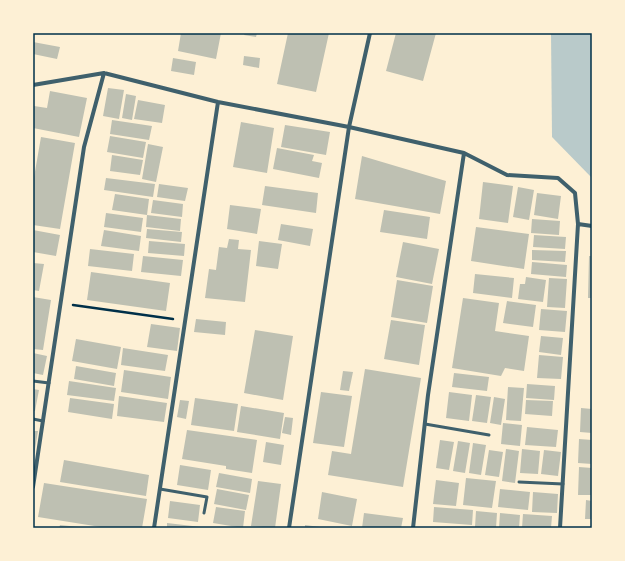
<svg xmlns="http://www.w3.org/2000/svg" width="625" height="561" font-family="Lato,sans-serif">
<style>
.green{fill:#b9caca}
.building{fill:#bec0b2}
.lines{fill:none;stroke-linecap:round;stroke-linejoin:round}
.path{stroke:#003049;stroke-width:2.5}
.service{stroke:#3f606c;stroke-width:3}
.minor{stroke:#3f606c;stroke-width:4}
.neatline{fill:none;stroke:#003049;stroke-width:1.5}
</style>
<rect width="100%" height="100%" fill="#fdf0d5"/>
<path class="green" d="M551,33H592V178L552,137Z"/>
<path class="building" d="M181,33H221L216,59L178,51Z
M245,33H257L256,37L244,35Z
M288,33H329L316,92L277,84Z
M396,33H436L423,81L386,71Z
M33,42L60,47L57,59L33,54Z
M244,56L260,58L259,68L243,65Z
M173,58L196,62L194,75L171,71Z
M108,88L124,90L119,119L103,116Z
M50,91L87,98L79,137L33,128L34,106L47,108Z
M126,94L136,96L132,120L122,118Z
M138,100L165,105L162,123L134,119Z
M112,120L152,126L149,140L110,134Z
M241,122L274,128L267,173L233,167Z
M285,125L330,132L326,155L281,147Z
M110,136L146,142L143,158L107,152Z
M41,137L75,143L60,229L33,225V183Z
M148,144L163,147L156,182L142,179Z
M277,148L314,155L312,161L322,163L319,178L273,169Z
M112,155L143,160L140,175L110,171Z
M362,156L446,181L440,214L355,199Z
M106,178L155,184L153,197L104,190Z
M483,182L513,186L508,223L479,219Z
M159,184L188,188L185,201L157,197Z
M265,186L318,193L316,213L262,205Z
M518,187L534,190L529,220L513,217Z
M537,193L561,196L558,219L534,215Z
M115,194L149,199L147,215L112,210Z
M153,200L183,204L182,217L151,213Z
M230,205L261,209L257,234L227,229Z
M384,210L430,217L427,239L380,232Z
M106,213L143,218L141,232L104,227Z
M147,215L181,219L180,231L146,227Z
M532,219L560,221L559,235L531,233Z
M281,224L313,229L310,246L278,240Z
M476,227L529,234L524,269L471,261Z
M147,229L182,232L181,242L146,238Z
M33,230L60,235L56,256L33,252Z
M104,230L141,236L139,251L101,246Z
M534,235L566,237L565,249L533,247Z
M229,239L239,240L238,249L251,250L245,302L205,298L209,269L216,270L219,247L227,248Z
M149,241L185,244L184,256L148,253Z
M259,241L282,244L278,269L256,266Z
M403,242L439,249L432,284L396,277Z
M90,249L134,254L132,271L88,266Z
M532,250L566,251L565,262L532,260Z
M143,256L183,260L181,276L141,272Z
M589,256H592V298H588Z
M532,262L567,265L566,277L531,274Z
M33,263L44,264L39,291L33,290Z
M91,272L170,283L166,311L87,300Z
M475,274L514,278L512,298L473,293Z
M526,277L546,280L543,302L518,299L520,284H525Z
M549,278L567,279L565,308L547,307Z
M397,280L433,286L427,323L391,317Z
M33,297L51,300L43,350L33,349Z
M463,298L499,303L495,331L529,336L524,371L505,368L501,376L452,368Z
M507,301L536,305L533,327L503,323Z
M541,309L567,311L565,332L539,330Z
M196,319L226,322L225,335L194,332Z
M391,320L425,325L419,365L384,359Z
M151,324L180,328L177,351L147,347Z
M255,330L293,336L283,400L244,393Z
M541,336L563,338L561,355L539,352Z
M76,339L121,347L117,369L72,361Z
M123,348L168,355L165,371L121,365Z
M33,353L47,356L43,375L33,373Z
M539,355L563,357L561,379L537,378Z
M76,366L116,373L114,386L74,379Z
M365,369L421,378L403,487L328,475L332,451L351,454Z
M124,370L171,377L168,399L121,392Z
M343,371L353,372L349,391L340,390Z
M454,373L489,377L487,391L452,387Z
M69,381L116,388L114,401L67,395Z
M527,384L555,386L554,400L526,398Z
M508,387L524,388L521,421L506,420Z
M33,389L39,390L35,411H33Z
M321,392L352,396L344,447L313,443Z
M449,392L472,395L469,421L446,418Z
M476,395L491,397L487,423L472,421Z
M119,396L167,403L164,422L117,416Z
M494,397L505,399L501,425L490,423Z
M70,398L114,404L112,419L68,412Z
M195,398L238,404L234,431L191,425Z
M180,400L189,401L186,419L177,417Z
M526,400L553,401L552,416L525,414Z
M241,406L284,413L280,439L237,432Z
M581,408L592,409V433L580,432Z
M285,417L293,418L291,435L282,433Z
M503,423L522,425L520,446L501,444Z
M527,427L558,430L556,447L525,445Z
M187,430L257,440L252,473L226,469V466L182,459Z
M33,431H38L34,455H33Z
M579,439L592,440V464L578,463Z
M440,440L454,442L449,470L436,468Z
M458,441L470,443L465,473L453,471Z
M266,442L284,445L281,465L263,462Z
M473,443L486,445L481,475L469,473Z
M506,449L519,451L515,483L502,481Z
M522,449L540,451L538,474L520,473Z
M489,450L503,452L499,477L485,475Z
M544,450L561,452L558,476L541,474Z
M64,460L149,475L146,496L60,482Z
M180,465L211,470L208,490L177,485Z
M579,467L592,468V495H578Z
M219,473L252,479L250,493L216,487Z
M466,478L496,481L492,508L463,505Z
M436,480L459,483L456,506L433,504Z
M258,481L281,484L275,528L251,526Z
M44,483L147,499L142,528H107L38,517Z
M217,489L249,495L246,510L214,504Z
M500,489L530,492L528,510L498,507Z
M322,492L357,499L352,526L318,519Z
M533,492L558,494L557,513L532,512Z
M586,500L592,501V519H585Z
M170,501L200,505L198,522L168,518Z
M216,507L245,511L243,528L213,523Z
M434,507L473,510L472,525L433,522Z
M476,511L497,513L496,528L475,527Z
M364,513L403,518L401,528H362Z
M500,513L520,515L519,528H499Z
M523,514L552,516L551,528H522Z
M167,523L201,527V528H167Z
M60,525L79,527V528H59Z
M305,525L320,527L319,528H305Z"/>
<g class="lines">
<path class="path" d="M73,305L173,319"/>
<path class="service" d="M33,381L49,383
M33,419L43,421
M425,424L489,435
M519,482L563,484
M160,489L207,497L204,513"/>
<path class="minor" d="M33,85L104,73L218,102L349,127L464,153L507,175L558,178L575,193L578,224L560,528
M578,224L592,226
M33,487L84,147L104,73
M154,528L218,102
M289,528L349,127L370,33
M413,528L428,395L464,153"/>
</g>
<rect width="625" height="561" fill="none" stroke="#fdf0d5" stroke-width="68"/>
<rect x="34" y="34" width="557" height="493" class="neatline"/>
</svg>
